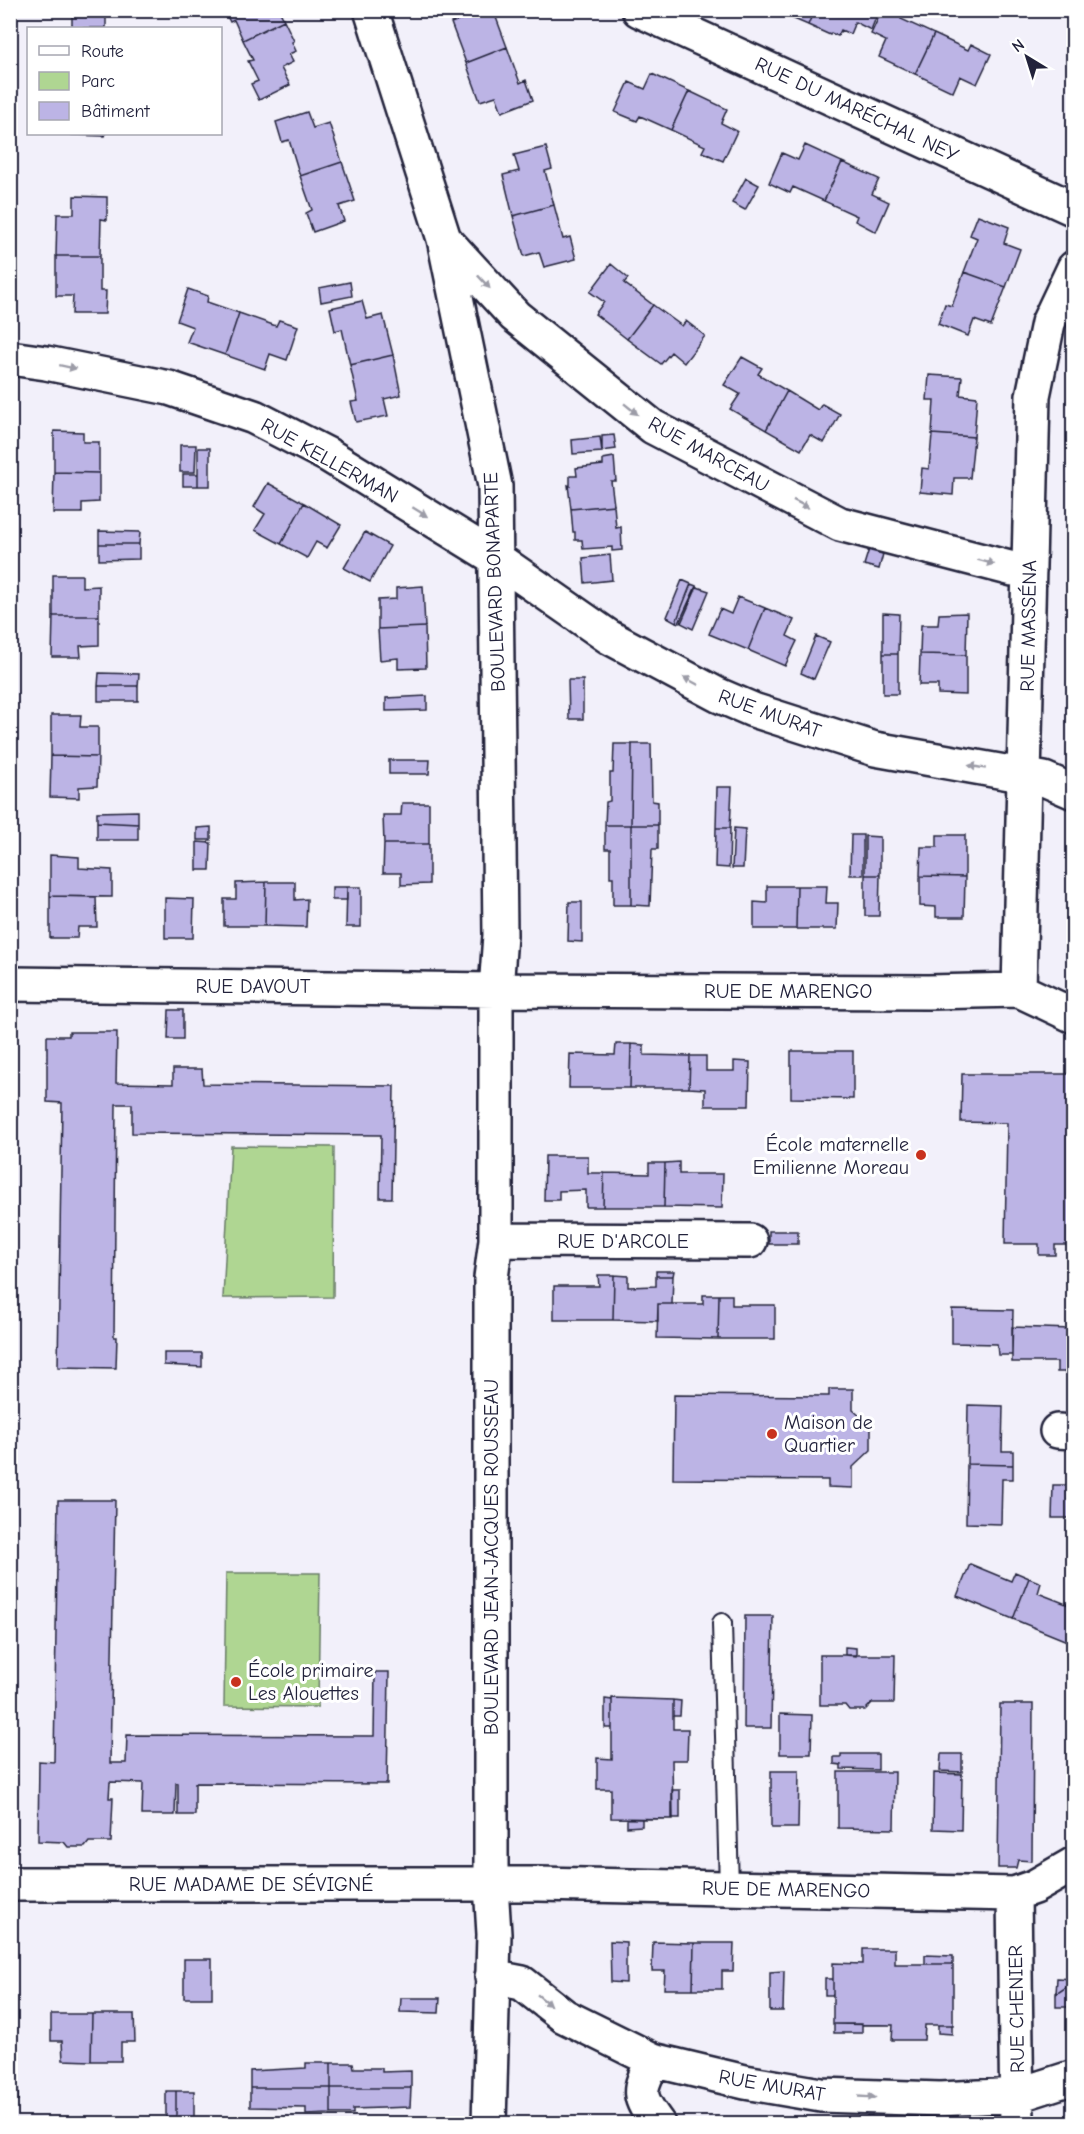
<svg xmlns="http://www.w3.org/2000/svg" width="1084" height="2134" font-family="'Comic Neue',sans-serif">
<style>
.green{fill:#afd692;stroke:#687c66;stroke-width:1.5}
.building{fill:#bcb4e5;stroke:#22223b;stroke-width:1.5}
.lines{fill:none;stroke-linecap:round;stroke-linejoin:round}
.lane-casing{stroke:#22223b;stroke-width:22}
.street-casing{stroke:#22223b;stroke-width:38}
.lane{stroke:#fff;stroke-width:18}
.street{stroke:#fff;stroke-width:33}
.oneway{fill:#9c9ca7}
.poi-dot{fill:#c8321e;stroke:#fff;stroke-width:2}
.labels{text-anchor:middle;stroke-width:6;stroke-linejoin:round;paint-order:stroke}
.street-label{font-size:20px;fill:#22223b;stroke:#fff}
.poi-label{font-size:20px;fill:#22223b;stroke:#fff;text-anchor:start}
</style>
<rect width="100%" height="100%" fill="#f2f0fa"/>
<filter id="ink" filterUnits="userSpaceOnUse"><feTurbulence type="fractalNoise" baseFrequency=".0167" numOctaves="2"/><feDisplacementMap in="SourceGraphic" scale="12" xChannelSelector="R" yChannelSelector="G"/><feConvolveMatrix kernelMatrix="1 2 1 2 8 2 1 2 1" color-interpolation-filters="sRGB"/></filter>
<g filter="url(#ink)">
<path class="green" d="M231,1146L334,1147L333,1297L223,1298Z
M226,1573H320L318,1707L224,1706Z"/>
<path class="building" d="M224,10H279L284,20L243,40L234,20L230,22Z
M465,10H496L494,12L507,47L466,63L451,23L468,17Z
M782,10H814L808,25L787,16L788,14Z
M814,10H879L871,30L855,22L850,34L841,30L838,36L831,33L830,35L808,25Z
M882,10H896L904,14L901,19L934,34L915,74L879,57L886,41L871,34Z
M72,15L106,16V28H72Z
M284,20L294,41L292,42L296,51L289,54L293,62L281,68L290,85L259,100L251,84L258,81L248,61L253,60L243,40Z
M934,34L968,50L971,44L991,54L977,84L960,76L953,92L915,74Z
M507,47L520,83L526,80L533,100L502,112L496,96L480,101L466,63Z
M652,74L689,91L671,130L640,116L637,121L615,112L629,82L645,89Z
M689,91L727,109L721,123L737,131L723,161L702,152L705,146L671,130Z
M307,112L313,128L329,123L342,162L300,176L289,140L282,142L276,122Z
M72,134H105V136L72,135Z
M805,145L842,162L824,201L793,187L790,193L769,183L782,153L798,160Z
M546,147L552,169L545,171L554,205L513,216L503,175L519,171L514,155Z
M342,162L355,201L339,206L344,221L313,232L306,213L312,210L300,176Z
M842,162L879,179L872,194L889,202L876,232L855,221L857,216L824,201Z
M746,178L759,185L745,210L732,203Z
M74,196L107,197V220L101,219L100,256H56L57,214H74Z
M554,205L563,239L570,237L576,259L544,267L539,252L524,256L513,216Z
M978,215L1009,227L1004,243L1020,249L1006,287L964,272L977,238L970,235Z
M56,256H100V291H106L105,314H72L73,296H56Z
M611,264L628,278L624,283L653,305L627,339L595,314L604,302L590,292Z
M964,272L1006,287L991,326L974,320L968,336L938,324L945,304L952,306Z
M350,282L352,296L321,302L319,288Z
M188,289L208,296L207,302L239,313L225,355L187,342L193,327L177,321Z
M362,301L367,319L383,315L393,355L350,365L342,329L335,331L330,308Z
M653,305L682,326L686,321L705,336L684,363L671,352L661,364L627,339Z
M239,313L276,326L279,320L298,326L287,360L270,354L265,369L225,355Z
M393,355L401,395L384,399L388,416L356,422L351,402L358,401L350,365Z
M742,357L762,368L758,374L787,391L766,430L730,409L740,394L724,385Z
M929,375L962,377L960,395L977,397L974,437L932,434L934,400H927Z
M787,391L818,410L822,404L840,414L824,443L810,435L801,450L766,430Z
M54,431L83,432V442H99V473L54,472Z
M932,434L974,437L970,478H954L953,495L920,492L922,468L929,469Z
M614,435L616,449L602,451V436Z
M600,437L602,452L573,454L572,440Z
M180,445H196L195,472H180Z
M198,448H210V486H198Z
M614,457L616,481H611L614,505L571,509L568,485L570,486V476H577L576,468L603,465V459Z
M54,472L99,473V502L82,503V513H53Z
M183,474H198V486H183Z
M268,483L304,503L281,544L255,530L265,514L254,507Z
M304,503L341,525L327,548L316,542L307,558L281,544Z
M614,505L616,528L621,527L622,550L612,551V547L583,549L582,540H575V532H573L571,509Z
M99,531L140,532L139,544H99Z
M365,532L390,546L370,582L344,568Z
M99,544H139V559L99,560Z
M869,549L883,554L879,569L864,565Z
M610,555L612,580L585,583L583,558Z
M53,575H82V587L99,586V616H53Z
M682,580L691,584L676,622L667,617Z
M691,584L696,586L679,623L676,622Z
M423,586L425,627L378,629V600L396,599V588Z
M697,587L709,591L693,629L681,623Z
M738,597L765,608L748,650L709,634L720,609L731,614Z
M765,608L794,620L787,636L797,641L785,666L748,650Z
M883,613L899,614L898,654H883Z
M967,613L966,655L920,654L921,625H938L939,614Z
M53,616H99V645L80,646L81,657H52Z
M425,627L426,668L398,669V658L380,660L378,629Z
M816,636L830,642L814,679L801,673Z
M883,654H898V694H883Z
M920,654L966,655V695L938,694V685H919Z
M99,673L139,674L138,686H98Z
M568,680H583V719H569Z
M98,686H138V701H98Z
M427,696V710L386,711V698Z
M51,715H81L80,727H98V757L51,756Z
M614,744H632L631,825H605L606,802L610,801V773H613Z
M632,744H651L652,801L658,802V825H631Z
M51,756L98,757L97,786L79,787V798L50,797Z
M389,760H430L429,774H389Z
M717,787H732L730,828H716Z
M402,803H429V844H384L383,815H401Z
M138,811V824L97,822V812Z
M97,822L138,824V840H97Z
M605,825H631V905H613V877H610V849H605Z
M631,825H658V849H652L650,906L631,905Z
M211,827V840H197V828Z
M716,828H730L729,868L715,867Z
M734,828L745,829L743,868H732Z
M851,835H863V875H850Z
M937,835H965V877L920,876L921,847H937Z
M865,836L880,837V875H865Z
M197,842L211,843L210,870H197Z
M384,844H429V884L401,885V873H383Z
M50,855L79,857V868L112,870V897L50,896Z
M865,875H880L879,916H865Z
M920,876L965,877L964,917H936V907L920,906Z
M1071,881L1074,883V909H1071Z
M266,882H295V900L307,899L306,927L265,926Z
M266,882L265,926H224V899H236V883Z
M767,886H797L796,929H754V902L767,903Z
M797,886H827L826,903H838L837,929H796Z
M332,887H347V900H332Z
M347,887H361V927H346Z
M50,896L96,897L97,927H78L77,938H50Z
M165,898L194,899L193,938H165Z
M569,902H582V942L568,941Z
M169,1010H183V1039H168Z
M69,1032H117L116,1083L173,1084V1069H202L203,1084L394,1086L392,1198H380L381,1135L132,1133V1104H116L114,1337H117L116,1368L58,1367L62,1103L47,1102V1036H69Z
M616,1044H631L630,1088H569L570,1054L615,1055Z
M631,1044L644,1045V1055L690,1056L689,1088H630Z
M791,1051H853V1099L791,1098Z
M690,1056H706V1071H734V1061L750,1062L749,1106H705V1089L689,1088Z
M962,1074H1074V1245H1055V1255H1039V1244H1005L1007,1123L961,1122Z
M545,1156H588V1173H604L603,1207H586V1190L559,1191V1200H544Z
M679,1162V1174H723L722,1208L664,1207L665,1163Z
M649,1163H665L664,1207H603L604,1173L649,1174Z
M769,1231H798V1244H769Z
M656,1271H674L673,1276H656Z
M598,1275H614L613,1320H554V1286H599Z
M614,1275L628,1276V1287L656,1286V1276H673L672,1304H658V1321L613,1320Z
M703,1295H719L718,1339L657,1338L658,1304H703Z
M719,1295H732V1305H775V1339H718Z
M952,1309L1013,1310L1012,1355H998L997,1344L952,1343Z
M1012,1327L1071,1329V1372H1057V1362H1012Z
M1071,1329H1074V1372H1071Z
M164,1353H202V1367L164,1365Z
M829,1389H853V1410L871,1426V1450L853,1467V1488L828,1487V1480L673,1479L674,1395L829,1396Z
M968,1405L1003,1406L1002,1451H1013V1465L967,1464Z
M967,1464L1013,1465V1479H1002L1001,1524L966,1523Z
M1053,1485H1074V1518H1052Z
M58,1500H115L110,1763H126L127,1735L374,1736L375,1672H389L387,1784L195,1783V1815H178V1783H176L175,1815H142L143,1783L110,1782L109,1798H113L111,1842H89L85,1847H68L64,1842L38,1841L39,1761L54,1762Z
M970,1564L1011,1581L1015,1572L1029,1578L1013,1619L957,1596Z
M1029,1578L1041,1583L1038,1593L1074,1607V1624L1067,1641L1013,1619Z
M745,1616H773L771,1728H744Z
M845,1647L856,1648V1656L845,1655Z
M820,1655H895L894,1703H872L865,1710H849L845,1705H820Z
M612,1698L673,1700V1729H688L687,1760H672L673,1819L611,1818V1789H597V1758L612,1759Z
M605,1699L612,1700V1728H605Z
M673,1700L681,1701L680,1716H673Z
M1000,1704H1033L1032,1861L1018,1860L1016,1868H998Z
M780,1714L812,1715L811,1754H780Z
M841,1754H878V1770L841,1769V1765L834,1764V1757H841Z
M941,1754H962V1772L940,1771Z
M771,1771H799L798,1828H771Z
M838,1772H895L894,1829L838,1828Z
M934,1773L962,1774L961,1830L933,1829Z
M672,1790H680V1818H672Z
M627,1819H642V1826L627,1827Z
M610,1941L626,1942V1983L611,1982Z
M653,1942L694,1943L693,1989H664L665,1971H652Z
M694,1943H734L733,1971H722V1989H693Z
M863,1949H895V1964H953V2025H925L924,2040H892L893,2025L833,2024V1963L863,1964Z
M925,1955L953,1956V1964H925Z
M184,1959H212V1998H184Z
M784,1971L783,2011H770V1972Z
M1057,1978L1074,1979V1982L1056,1994Z
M825,1979H833V1995H825Z
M1074,1982V2007H1056V1994Z
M401,1998H440L439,2013L400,2012Z
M51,2014H92L91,2061L63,2060L62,2041H51Z
M92,2014H134L135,2042H121V2061H91Z
M834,2024H862V2033H834Z
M938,2025H952V2034L938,2033Z
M10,2060L18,2061V2100L10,2099Z
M306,2063H331V2088H250V2071L306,2068Z
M331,2063H353L354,2068H382V2072L411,2071V2088H331Z
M250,2088H331V2114L306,2115V2108L250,2107Z
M331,2088H411L410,2107L353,2109V2114H331Z
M166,2091H176V2124H166Z
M176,2091H194V2124H176Z"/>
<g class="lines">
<g class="lane-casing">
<path id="lane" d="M722,1623L729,1888"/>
</g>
<g class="street-casing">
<path id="street" d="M371,10L444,239L495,486L500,935L496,990V1240L491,1278V1885L494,1934L489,2124
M639,10L1074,209
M444,239L515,316L653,427L840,524L1013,569L1029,571
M10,358L46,363L169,388L254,417L328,455L497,559L609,637L718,695L753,710L875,749L1044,779L1074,792
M10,984L496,990L928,992L1019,990L1074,1016
M1019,990L1033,396L1048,323L1074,268
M496,1240L750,1241
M1057,1431L1074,1432
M10,1884H539L1014,1894L1034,1887L1074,1864
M1014,1894L1017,2124
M492,1977L522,1983L564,2016L653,2060L745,2082L821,2095L940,2099L1018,2095L1074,2077
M653,2060C638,2092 636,2094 658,2124"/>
</g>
<use href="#lane" class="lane"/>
<use href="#street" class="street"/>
</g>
<defs><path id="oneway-solid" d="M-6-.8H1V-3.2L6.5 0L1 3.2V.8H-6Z" transform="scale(1.5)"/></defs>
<g class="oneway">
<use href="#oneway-solid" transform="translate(484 282) rotate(47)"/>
<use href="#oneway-solid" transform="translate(68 367) rotate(12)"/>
<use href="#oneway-solid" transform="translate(631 409) rotate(39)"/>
<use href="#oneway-solid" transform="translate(801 504) rotate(27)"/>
<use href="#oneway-solid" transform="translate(420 512) rotate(32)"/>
<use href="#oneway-solid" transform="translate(986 562) rotate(15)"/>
<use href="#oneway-solid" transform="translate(691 681) rotate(-152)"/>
<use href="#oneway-solid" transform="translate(977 767) rotate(-170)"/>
<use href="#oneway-solid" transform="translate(544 2000) rotate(39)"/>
<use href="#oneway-solid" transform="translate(867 2097) rotate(3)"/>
</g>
</g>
<g class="poi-dot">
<circle cx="921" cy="1155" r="6"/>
<circle cx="772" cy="1434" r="6"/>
<circle cx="236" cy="1682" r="6"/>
</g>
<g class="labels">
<g class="street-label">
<text transform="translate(857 109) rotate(25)" y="7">RUE DU MARÉCHAL NEY</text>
<text transform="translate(709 454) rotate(29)" y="7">RUE MARCEAU</text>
<text transform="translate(330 460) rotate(29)" y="7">RUE KELLERMAN</text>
<text transform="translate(494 582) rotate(-92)" y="7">BOULEVARD BONAPARTE</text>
<text transform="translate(1028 626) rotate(-89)" y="7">RUE MASSÉNA</text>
<text transform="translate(770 713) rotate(20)" y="7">RUE MURAT</text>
<text x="253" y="993">RUE DAVOUT</text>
<text x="788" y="998">RUE DE MARENGO</text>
<text x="623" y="1248">RUE D'ARCOLE</text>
<text transform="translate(491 1557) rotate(-90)" y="7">BOULEVARD JEAN-JACQUES ROUSSEAU</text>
<text x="251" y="1891">RUE MADAME DE SÉVIGNÉ</text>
<text transform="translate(786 1889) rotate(1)" y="7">RUE DE MARENGO</text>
<text transform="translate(1016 2009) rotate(-91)" y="7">RUE CHENIER</text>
<text transform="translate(772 2085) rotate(10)" y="7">RUE MURAT</text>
</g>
<g class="poi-label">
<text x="909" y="1151" text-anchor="end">École maternelle<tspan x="909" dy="23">Emilienne Moreau</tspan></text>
<text x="784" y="1429">Maison de<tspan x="784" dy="23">Quartier</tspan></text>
<text x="248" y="1677">École primaire<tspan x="248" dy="23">Les Alouettes</tspan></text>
</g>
</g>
<rect width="1084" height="2134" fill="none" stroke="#fff" stroke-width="36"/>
<rect x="18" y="18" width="1048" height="2098" fill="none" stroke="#22223b" stroke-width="2" filter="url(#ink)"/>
<rect x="27" y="27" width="195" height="108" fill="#ffffff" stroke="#a7a7b1" stroke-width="1.5"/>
<rect x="39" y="46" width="30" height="9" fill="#ffffff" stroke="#a7a7b1" stroke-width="1.5"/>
<text x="81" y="57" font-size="18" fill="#22223b">Route</text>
<rect x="39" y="72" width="30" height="18" fill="#afd692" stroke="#a7a7b1" stroke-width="1.5"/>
<text x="81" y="87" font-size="18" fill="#22223b">Parc</text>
<rect x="39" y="102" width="30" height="18" fill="#bcb4e5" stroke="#a7a7b1" stroke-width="1.5"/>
<text x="81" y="117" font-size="18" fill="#22223b">Bâtiment</text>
<g transform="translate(1027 57) rotate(322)" stroke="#ffffff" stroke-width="4.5" paint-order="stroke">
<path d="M0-4.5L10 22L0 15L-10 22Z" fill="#22223b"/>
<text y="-9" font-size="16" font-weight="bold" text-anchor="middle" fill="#22223b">N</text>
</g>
</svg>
